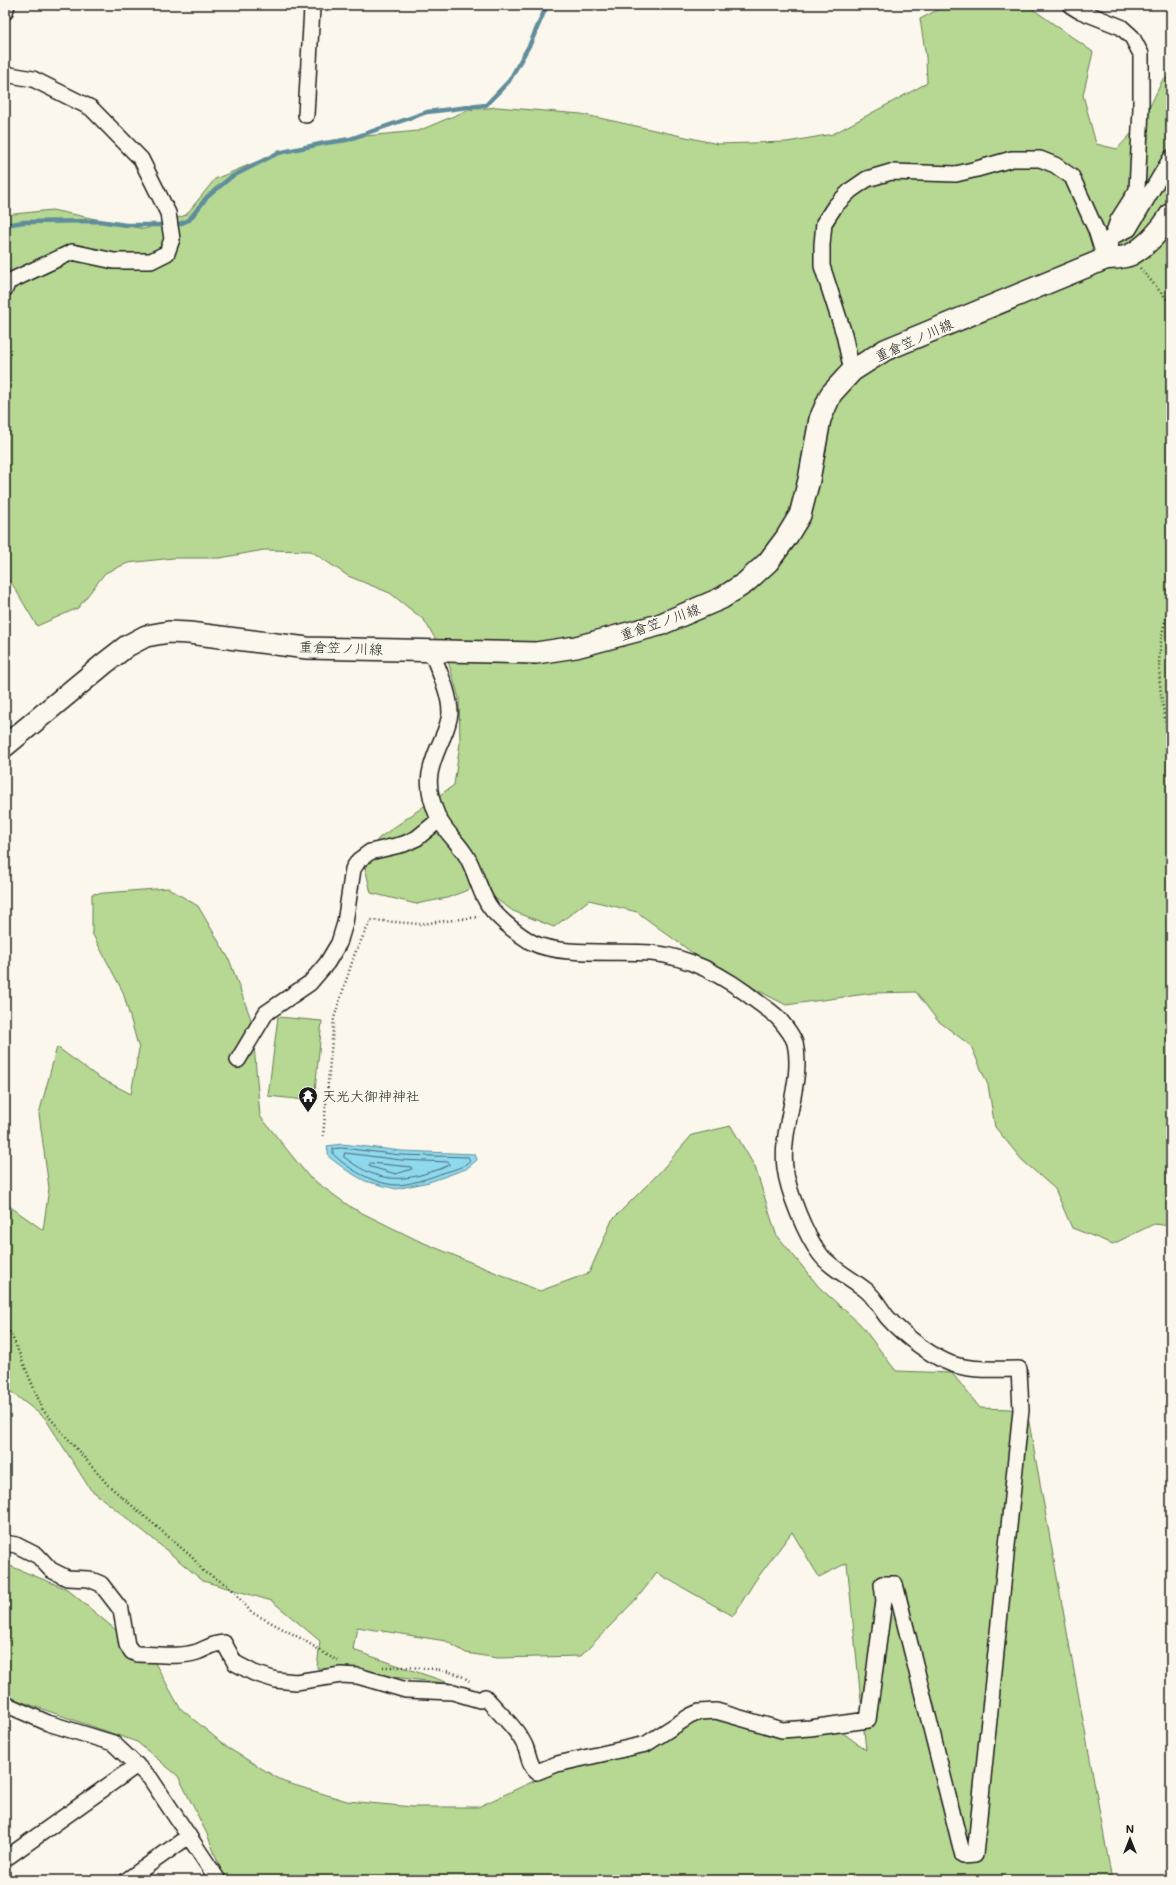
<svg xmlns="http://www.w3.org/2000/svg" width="1176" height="1885" font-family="Mali,'Klee One',sans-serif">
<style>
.green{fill:#b6d892;stroke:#697a57}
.water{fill:#8ed9ee;stroke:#608d9a}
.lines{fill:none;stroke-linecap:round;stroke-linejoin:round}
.shore{stroke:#4a6870;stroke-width:1}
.stream{stroke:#608d9a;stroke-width:4.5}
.street-casing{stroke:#1c1c1c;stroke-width:18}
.secondary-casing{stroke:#1c1c1c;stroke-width:24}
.path{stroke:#1c1c1c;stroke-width:2.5;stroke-dasharray:1 3;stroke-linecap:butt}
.street{stroke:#fbf7ec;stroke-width:15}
.secondary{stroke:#fbf7ec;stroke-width:21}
.labels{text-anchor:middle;stroke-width:3.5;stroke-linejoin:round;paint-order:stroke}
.street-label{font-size:14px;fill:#1c1c1c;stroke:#fbf7ec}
.poi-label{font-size:14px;fill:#1c1c1c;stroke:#fbf7ec;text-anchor:start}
</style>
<rect width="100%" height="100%" fill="#fbf7ec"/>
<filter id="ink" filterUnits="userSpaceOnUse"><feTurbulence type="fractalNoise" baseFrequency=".025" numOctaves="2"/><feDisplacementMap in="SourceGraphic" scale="8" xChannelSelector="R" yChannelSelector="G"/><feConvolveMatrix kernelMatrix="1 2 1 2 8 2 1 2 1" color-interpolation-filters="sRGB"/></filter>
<g filter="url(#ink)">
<path class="green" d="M947,5H1027L1093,52L1083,95L1096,144L1117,149L1143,121L1163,79L1171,77V1226L1154,1224L1113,1244L1072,1228L1055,1189L1022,1160L995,1127L988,1085L971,1046L937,1020L916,992L873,993L786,1005L709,965L637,912L589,900L554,927L513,911L478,886L447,898L416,904L371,893L363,859L379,838L454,785L460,743L459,698L447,658L424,620L390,593L348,576L311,551L264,550L220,558H173L128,563L105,573L78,608L37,626L14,587L5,576V215L52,210L144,229L186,215L215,179L256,162L300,148L345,138L418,131L468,110L497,107L581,114L718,144L787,142L833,134L927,83L926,57L920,19Z
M168,888L198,906L229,959L252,1022L260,1116L309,1177L352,1208L417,1240L540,1291L589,1273L612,1220L659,1173L692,1135L731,1126L755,1167L776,1234L819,1287L860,1324L896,1371L952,1373L980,1408L1010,1409L1028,1417L1112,1880H225L207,1834L178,1776L137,1742L5,1696V1564L67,1589L155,1663L180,1708L228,1748L284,1782L347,1801L413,1807H478L564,1767L699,1716L839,1730L866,1750L847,1563L819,1577L792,1532L755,1581L733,1616L657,1573L638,1597L581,1656L497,1658L466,1653L446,1641L357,1627L353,1650L452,1684L317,1668L320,1641L272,1601L203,1581L147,1534L90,1489L45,1418L5,1387V1203L43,1230L49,1188L39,1114L57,1047L98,1077L131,1094L139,1049L123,992L92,933V894Z
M278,1017L322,1021L314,1101L268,1096Z"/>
<path class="water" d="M342,1144L402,1151L475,1154L477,1160L466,1169L429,1182L396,1189L365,1181L346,1170L329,1157L327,1146Z"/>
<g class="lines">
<path class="shore" d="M342,1148L401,1155L468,1157L470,1160C464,1168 452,1170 443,1173C432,1177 407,1186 395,1185C373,1183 349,1170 333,1154V1149Z
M345,1153L401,1160L448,1162L450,1164C445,1168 437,1170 430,1172C396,1184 372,1179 344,1157Z
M371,1163L411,1167L412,1169L396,1174L371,1167L369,1165Z"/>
<path class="stream" d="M5,225L24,222L99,221L126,225H177L189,220L207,197L231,177L278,153L325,143L347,140L427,112L486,105L509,81L530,44L547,5"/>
<g class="street-casing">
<path id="street" d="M1070,5L1078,10L1121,27L1132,37L1141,54V108L1137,190L1118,220L1105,259
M5,12L7,5
M5,74L33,79L91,108L141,159L168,213L172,239L167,253L151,261H114L72,252L8,282L5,289
M306,115L312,8L311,5
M1111,237L1129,229L1171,158
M852,371L844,334L822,266V245L824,223L835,206L851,190L867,179L891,172L956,174L977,169L1012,159H1040L1055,165L1072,177L1096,230L1105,259
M238,1060L266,1013L310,983L327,963L339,943L345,923L353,869L359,860L370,852L404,844L417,838L439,820
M5,1543L16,1545L38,1556L51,1570L67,1578L89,1579L101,1584L121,1610L127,1645L132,1652L137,1654C156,1654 178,1658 197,1652C206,1649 213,1643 224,1643L235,1663L254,1673L276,1680L296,1682L341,1675L358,1676L406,1690L453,1692L480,1700L485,1697C498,1712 516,1727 525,1746C529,1755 529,1766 537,1772L557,1764L646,1744L690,1716L699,1712L716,1711L782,1730L810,1728L868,1720L884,1601L882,1584H895L963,1856L975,1855L1021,1410L1019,1369C999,1369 978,1371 959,1366C936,1361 902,1334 887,1317C880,1308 875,1298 867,1291C854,1280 829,1267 820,1254C805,1235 788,1191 785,1168C780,1128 804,1081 795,1043C793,1036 785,1026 780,1020C774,1013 766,1008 759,1003C728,978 691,957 651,953C619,950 559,957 531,942C518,934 503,922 493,911C480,896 477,874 467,857C459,843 445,832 438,817C424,785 428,770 442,739C446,730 449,723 450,713C450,692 438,670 431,650
M5,1704L48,1723L113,1743L150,1778L218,1880
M5,1859L137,1765
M127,1880L189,1836"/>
</g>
<g class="secondary-casing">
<path id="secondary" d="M5,746L105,663L127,646L146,636L169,632L189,633L307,648L536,653L576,647L659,625L722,598L745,583L768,562L786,538L800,515L809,480L820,419L831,394L852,371L885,350L1105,259C1113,258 1123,258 1130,255C1146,247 1162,229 1171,214"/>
</g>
<path class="path" d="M1140,268L1171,304
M1171,603C1151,656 1160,695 1171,748
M323,1136L334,1018L355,953L371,920L420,924L479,917
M5,1325L12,1336L43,1410L108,1485L192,1557L204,1572L229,1586L251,1612L302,1639L332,1658L338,1660
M383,1667C404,1667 453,1666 469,1681"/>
<use href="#street" class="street"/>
<use href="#secondary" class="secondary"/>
</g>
</g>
<defs>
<g id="temple-pin" transform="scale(1)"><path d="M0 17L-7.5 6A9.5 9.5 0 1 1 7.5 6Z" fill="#1c1c1c" stroke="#fbf7ec"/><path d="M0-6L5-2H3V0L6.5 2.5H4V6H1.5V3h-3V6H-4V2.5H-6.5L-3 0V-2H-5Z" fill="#fff"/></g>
</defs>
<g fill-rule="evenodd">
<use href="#temple-pin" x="308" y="1096"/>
</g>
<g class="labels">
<g class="street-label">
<text transform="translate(914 340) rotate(-24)" y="5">重倉笠ノ川線</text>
<text transform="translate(660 622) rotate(-19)" y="5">重倉笠ノ川線</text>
<text transform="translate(341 648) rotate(2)" y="5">重倉笠ノ川線</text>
</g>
<g class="poi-label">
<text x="322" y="1101">天光大御神神社</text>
</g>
</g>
<rect width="1176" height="1885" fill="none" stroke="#fbf7ec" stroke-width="20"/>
<rect x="10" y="10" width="1156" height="1865" fill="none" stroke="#1c1c1c" stroke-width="1.5" filter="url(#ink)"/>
<g transform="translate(1130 1839)" stroke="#fbf7ec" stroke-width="3" paint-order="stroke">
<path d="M0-3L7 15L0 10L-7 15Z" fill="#1c1c1c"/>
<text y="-6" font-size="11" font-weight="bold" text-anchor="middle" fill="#1c1c1c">N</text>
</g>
</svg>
